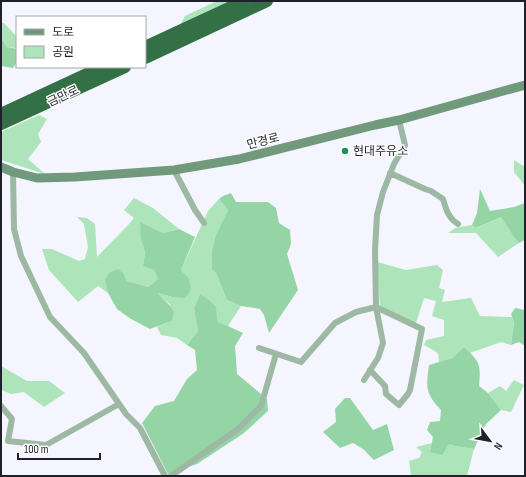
<svg xmlns="http://www.w3.org/2000/svg" width="526" height="477" font-family="'Sofia Sans Condensed','Noto Sans KR',sans-serif">
<style>
.green{fill:#aee4ba}
.forest{fill:#95d5a5}
.lines{fill:none;stroke-linecap:round;stroke-linejoin:round}
.street{stroke:#9db8a3;stroke-width:6}
.secondary{stroke:#71997b;stroke-width:9}
.highway{stroke:#337045;stroke-width:12}
.poi-dot{fill:#1f934d;stroke:#fff;stroke-width:1.5}
.labels{text-anchor:middle;stroke-width:3;stroke-linejoin:round;paint-order:stroke}
.street-label{font-size:12px;fill:#1f2029;stroke:#fff}
.poi-label{font-size:12px;fill:#1f2029;stroke:#fff;text-anchor:start}
</style>
<rect width="100%" height="100%" fill="#f4f5ff"/>
<path class="green" d="M217,1H234L180,25L185,16Z
M1,23H4L16,36V48L7,47L1,38Z
M39,115L47,119L38,134L41,142L28,159L45,174L1,160V132Z
M514,160L525,167V186L514,172Z
M134,198L153,208L179,229L163,233L141,223V238L145,252L143,265L154,270L158,279L148,287L127,281L124,274L106,280L108,293L98,286L78,302L49,270L42,249H52L79,261L85,259L88,247L84,224L77,217L87,218L95,224L97,257L129,224L134,218L124,210Z
M219,199L228,210L223,223L216,273L227,300L241,306L228,326L217,321L208,299L200,294L194,308L198,331L187,345L177,338L161,335L157,327L172,321L170,304L161,298L158,293L172,297L189,278L181,270L208,211Z
M501,217L513,236L519,243L498,257L476,233H448L455,228L472,225L477,228Z
M377,262L406,270L437,265L443,270L439,288L445,290L442,302L471,298L480,316L512,317L514,321L511,345L501,342L470,353L464,347L452,358L439,362L438,353L424,345L426,340L444,336V320L432,316L436,301L424,298L416,323H413L380,307Z
M1,366L27,381H49L65,393L44,407L24,392L11,394L2,390H1Z
M514,380L524,385L511,412L501,410L488,393L500,386L506,391Z
M432,443L430,452L449,444L454,446L474,449L467,476H411L409,461L419,458L422,452L416,447Z"/>
<path class="forest" d="M1,38L7,47L17,49V62L13,68L1,66Z
M480,189L490,211L514,207L525,203V240L519,243L513,236L501,217L476,228L472,225L477,213Z
M231,193L236,202H268L276,208L279,223L290,230L291,244L287,254L298,290L269,333L264,315L260,309L241,306L227,300L216,273L212,269V252L215,238L228,210L219,199L223,196Z
M140,222L163,233L179,229L195,237L181,270L189,278L191,290L185,298L172,297L158,293C163,301 169,302 174,312L172,321L150,329L131,319L117,309L108,293L105,280L109,273L118,269L124,274L127,281L148,287L158,279L154,270L143,266L145,252L141,239Z
M200,294L208,299L216,307L217,321L243,333L235,346L237,374L267,399L268,411L244,433L197,464L168,474L142,423L155,406L174,401L187,379L197,370L195,350L187,345L198,331L194,308Z
M515,308L525,310V346L519,342L511,345L514,322L511,314Z
M464,347C480,362 481,364 479,386L488,393L501,410L486,424L474,449L454,446L449,444L442,455L430,452L433,437L427,430L430,422L440,421L441,410C425,393 426,387 429,365L452,358Z
M345,398H350L373,430L387,424L394,450L374,460L363,449L353,443L340,448L323,432L336,422L335,409Z"/>
<g class="lines">
<path class="street" d="M174,170L195,210L204,223
M13,172L14,229L21,256L50,317L84,353L126,414L140,428L165,476
M390,173L425,189L431,191L443,199C446,209 448,218 458,224
M259,348L301,362L335,323L356,312L376,307L422,329L410,390L408,394L399,405L386,394L385,386L370,370
M364,380L378,358L383,343L376,307L375,251L377,215L383,192L394,164L405,145L399,120
M1,406L12,419L8,441L46,445L119,404
M171,476L238,429L261,406L276,354"/>
<path class="secondary" d="M1,167L13,172L37,178L75,177L174,170L239,159L375,125L399,120L525,85"/>
<path class="highway" d="M145,47L244,1
M145,58L267,1
M1,114L102,67
M1,124L125,67"/>
</g>
<circle class="poi-dot" cx="345" cy="151" r="4"/>
<g class="labels">
<g class="street-label">
<text transform="translate(63 96) rotate(-25)" y="4">금만로</text>
<text transform="translate(263 141) rotate(-14)" y="4">만경로</text>
</g>
<g class="poi-label">
<text x="353" y="155">현대주유소</text>
</g>
</g>
<rect width="526" height="477" fill="none" stroke="#1f2029" stroke-width="4"/>
<rect x="16" y="16" width="130" height="52" fill="#ffffff" stroke="#a5a6a9"/>
<rect x="24" y="29" width="20" height="6" fill="#71997b" stroke="#a5a6a9"/>
<text x="52" y="36" font-size="12" fill="#1f2029">도로</text>
<rect x="24" y="46" width="20" height="12" fill="#aee4ba" stroke="#a5a6a9"/>
<text x="52" y="56" font-size="12" fill="#1f2029">공원</text>
<g transform="translate(490 441) rotate(122)" stroke="#ffffff" stroke-width="3" paint-order="stroke">
<path d="M0-3L7 15L0 10L-7 15Z" fill="#1f2029"/>
<text y="-6" font-size="11" font-weight="bold" text-anchor="middle" fill="#1f2029">N</text>
</g>
<path d="M18 453v6h82v-6" fill="none" stroke="#1f2029" stroke-width="2"/>
<text x="24" y="453" font-size="12" fill="#1f2029" stroke="#ffffff" stroke-width="3" paint-order="stroke">100 m</text>
</svg>
